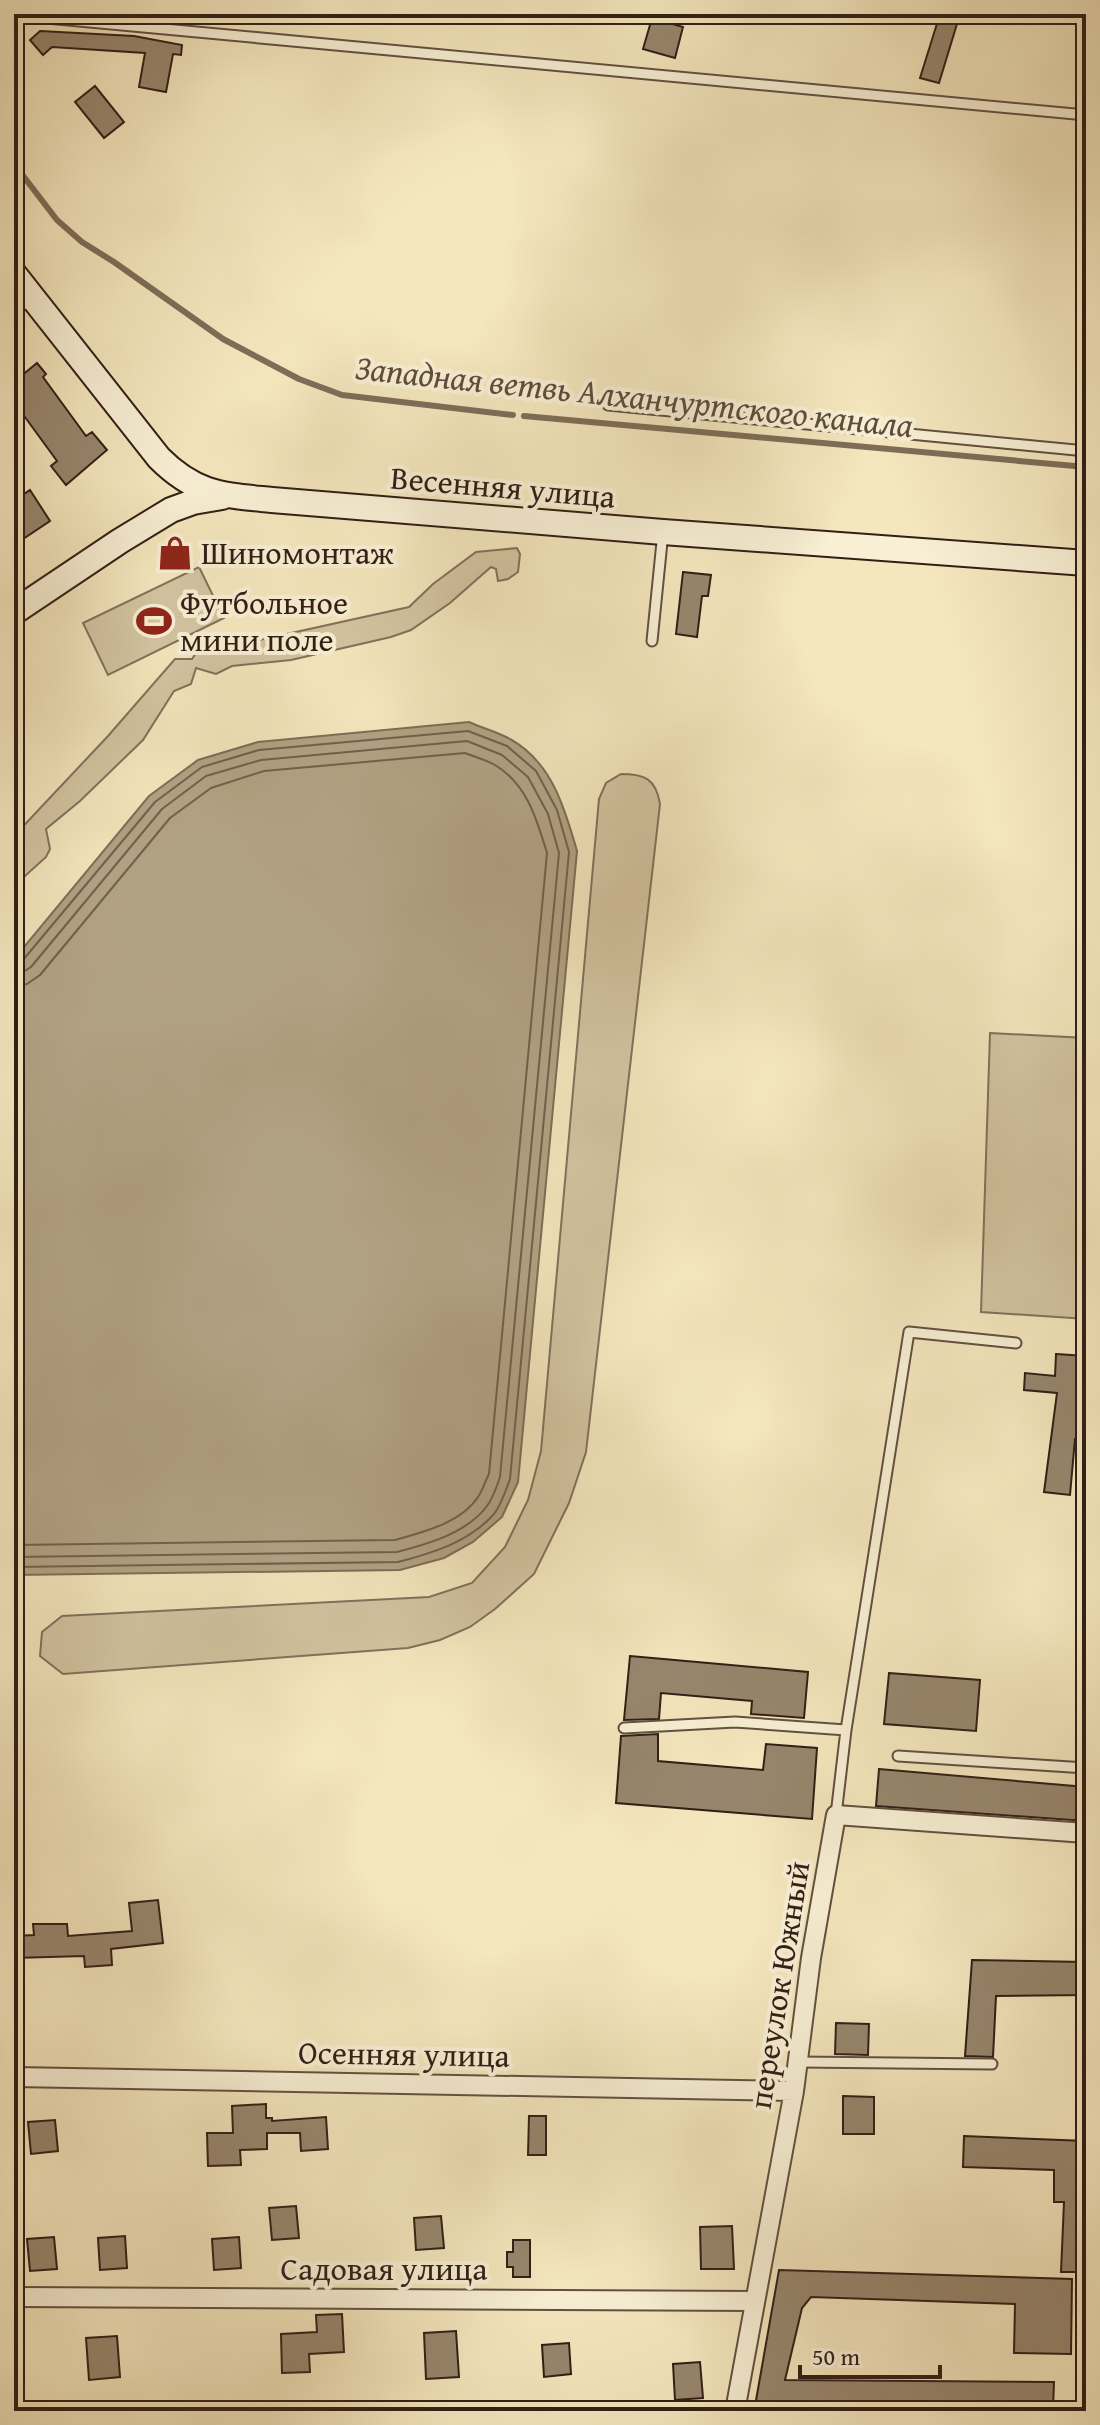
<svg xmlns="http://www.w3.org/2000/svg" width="1100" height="2425" font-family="'Gentium Book Plus',serif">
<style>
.green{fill:#d3c4a1;stroke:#82715c;stroke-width:2}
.water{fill:#b2a284;stroke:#7f6d58;stroke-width:2}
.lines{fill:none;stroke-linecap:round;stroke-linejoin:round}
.shore{stroke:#72604d;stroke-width:2}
.stream{stroke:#7f6d58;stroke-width:6}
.building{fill:#97866d;stroke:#321e16;stroke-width:2}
.lane-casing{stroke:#625040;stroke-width:13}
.street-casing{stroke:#625040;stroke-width:22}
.secondary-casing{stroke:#321e16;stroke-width:28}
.lane{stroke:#f8efd4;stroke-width:9}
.street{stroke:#f8efd4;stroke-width:18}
.secondary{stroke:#f8efd4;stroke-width:24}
.labels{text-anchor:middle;stroke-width:8;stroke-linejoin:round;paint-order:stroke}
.street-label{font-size:32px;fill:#321e16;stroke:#f8efd4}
.poi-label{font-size:32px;fill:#321e16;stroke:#f8efd4;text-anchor:start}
.water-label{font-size:34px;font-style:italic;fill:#5f4c3c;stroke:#f8efd4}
</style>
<rect width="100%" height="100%" fill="#f4e6bd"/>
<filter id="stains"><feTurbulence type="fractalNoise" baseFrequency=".0025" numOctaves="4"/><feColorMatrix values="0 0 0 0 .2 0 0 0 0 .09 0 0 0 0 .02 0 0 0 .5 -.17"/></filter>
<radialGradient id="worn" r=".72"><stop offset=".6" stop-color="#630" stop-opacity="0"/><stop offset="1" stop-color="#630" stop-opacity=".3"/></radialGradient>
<path class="green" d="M517,548L520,554L518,572L508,579L498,581L496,569L491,567L450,603L411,630L391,637L291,660L232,666L216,674L196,668L191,684L174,691L143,740L80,801L46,829L50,849L46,857L14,886V836L108,736L175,659H192L200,647L255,641L409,607L433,584L476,552Z
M199,567L224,618L108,675L83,623Z
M621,774C645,774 656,779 660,804L586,1452L569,1503L534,1574L495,1609L470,1627L440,1640L408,1648L63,1674L40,1656L42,1632L62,1616L429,1597L472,1583L505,1547L528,1500L541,1451L599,799L606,783Z
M990,1033L1086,1038V1319L981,1312Z"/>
<path class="water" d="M469,722C482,728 498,732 510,739C552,762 565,809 577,851L518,1482L502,1517L473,1542L444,1558L400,1570L14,1575V959L149,796L198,760L258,742Z"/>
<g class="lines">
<path class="shore" d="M14,963L23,960L155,802L202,767L259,750L468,731L507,746L536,771L557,810L569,852L510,1479C506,1490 501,1505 494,1514C469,1542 433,1553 398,1562L14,1567
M14,973L23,972L31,967L162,809L206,776L261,760L467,741L502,755L528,777L548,814L559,853L500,1477C497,1486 493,1498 487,1506C467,1533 428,1544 397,1552L14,1557
M14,985L27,984L40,975L170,818L211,788L264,771L465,753C475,757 486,760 495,765C527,784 537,820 547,853L489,1474C485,1481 483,1490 478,1497C461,1523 423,1532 395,1540L14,1545"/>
<path class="stream" d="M14,164L57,220L82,242L114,262L223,339L299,379L342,395L513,415
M524,416L1086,467"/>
</g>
<path class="building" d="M940,14H960L939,83L920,78Z
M652,18L683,27L675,58L643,49Z
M40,31L134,36L182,45L181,55L173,54L166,92L139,87L145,53L52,47L43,55L30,40Z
M95,86L124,122L104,138L75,102Z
M37,363L46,374L43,377L86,436L92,432L107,450L66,485L51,466L57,461L14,402V382Z
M30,490L50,521L20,541L14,531V501Z
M683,572L711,575L708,596H702L697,637L676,634Z
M1056,1354L1086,1356V1440L1075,1439L1070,1495L1044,1492L1057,1393L1024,1390L1025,1373L1055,1376Z
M630,1656L808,1672L804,1718L751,1714L752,1701L661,1693L659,1719L624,1720Z
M889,1673L980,1680L976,1731L884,1724Z
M658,1734V1761L763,1770L766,1744L817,1748L812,1819L616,1803L621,1736Z
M879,1769L1086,1787V1821L876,1806Z
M158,1900L163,1943L111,1949L112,1965L85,1967L84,1956L14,1958V1936L34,1935L33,1924H67L68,1936L132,1931L129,1903Z
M972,1960L1086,1962V1995L996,1996L993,2057L965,2056Z
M836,2023L869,2024L868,2055L835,2054Z
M843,2096L874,2097V2134H843Z
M266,2104V2118H272V2121L326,2117L328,2149L301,2151L300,2133H267V2149L240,2150L241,2165L208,2166L207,2133H233L232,2106Z
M529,2116H546V2155H528Z
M55,2120L58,2151L31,2154L28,2122Z
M964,2136L1086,2141L1085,2272H1061L1064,2202H1054V2170L963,2167Z
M296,2206L299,2238L272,2240L269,2208Z
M441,2216L444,2248L416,2250L414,2218Z
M732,2226L734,2269H701L700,2227Z
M125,2236L127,2268L100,2270L98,2238Z
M54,2237L57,2269L30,2271L27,2239Z
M239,2237L241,2268L214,2270L212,2239Z
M513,2240H530V2277H513V2267H507V2252H513Z
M779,2270L1072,2279L1071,2354L1014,2353L1015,2304L811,2297L802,2308L785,2380L1054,2382L1053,2409L755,2406Z
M342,2314L344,2352L309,2354L310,2372L282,2373L281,2334L317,2332L316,2315Z
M456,2331L459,2377L426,2379L424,2333Z
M117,2336L120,2377L89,2380L86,2338Z
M569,2343L571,2374L544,2377L542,2345Z
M700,2362L703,2398L675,2400L673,2364Z"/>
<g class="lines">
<g class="lane-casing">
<path id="lane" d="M14,15L1086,115
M608,405L1086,451
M652,641L663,532
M624,1728L735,1722L846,1730
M898,1756L1086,1768
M836,1815L846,1730L909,1332L1016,1343
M798,2062L992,2064"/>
</g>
<g class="street-casing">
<path id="street" d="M14,306L30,294
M14,2077L794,2091
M14,2297L754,2301
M735,2411L794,2091L811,1958L836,1815L1086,1833"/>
</g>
<g class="secondary-casing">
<path id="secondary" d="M14,274L159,458C196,495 223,495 272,500L663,532L1086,563
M14,612L120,541L171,510L193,502L222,497"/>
</g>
<use href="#lane" class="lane"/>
<use href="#street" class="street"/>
<use href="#secondary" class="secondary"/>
</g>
<defs>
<g id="shop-bare" transform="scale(2.76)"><path d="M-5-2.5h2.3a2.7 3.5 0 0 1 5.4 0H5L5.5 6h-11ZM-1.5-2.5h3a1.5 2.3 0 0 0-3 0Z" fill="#8f2418" stroke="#f8efd4" stroke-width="2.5" paint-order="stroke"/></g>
<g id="stadium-bare" transform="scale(2.76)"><path d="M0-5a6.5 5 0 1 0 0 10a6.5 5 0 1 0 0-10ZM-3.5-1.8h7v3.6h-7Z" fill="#8f2418" stroke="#f8efd4" stroke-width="2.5" paint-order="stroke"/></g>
</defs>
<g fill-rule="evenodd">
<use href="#shop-bare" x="175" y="553"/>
<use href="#stadium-bare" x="154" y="621"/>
</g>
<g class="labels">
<g class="street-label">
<text transform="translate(503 487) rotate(5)" y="11">Весенняя улица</text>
<text transform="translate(779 1985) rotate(-81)" y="11">переулок Южный</text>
<text transform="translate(404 2054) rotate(1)" y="11">Осенняя улица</text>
<text x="384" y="2280">Садовая улица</text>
</g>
<g class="poi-label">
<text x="201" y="564">Шиномонтаж</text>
<text x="180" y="614">Футбольное<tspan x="180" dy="37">мини поле</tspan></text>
</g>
<g class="water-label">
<text transform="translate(634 396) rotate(6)" y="12">Западная ветвь Алханчуртского канала</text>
</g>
</g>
<rect width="1100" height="2425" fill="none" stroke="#f4e6bd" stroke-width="48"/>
<rect x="16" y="16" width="1068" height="2393" fill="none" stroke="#321e16" stroke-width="4"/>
<rect x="24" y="24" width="1052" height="2377" fill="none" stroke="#321e16" stroke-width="2"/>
<path d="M800 2365v12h140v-12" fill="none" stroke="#321e16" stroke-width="4"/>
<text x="812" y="2365" font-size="24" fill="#321e16" stroke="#f8efd4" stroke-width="6" paint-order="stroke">50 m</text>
<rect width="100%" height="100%" filter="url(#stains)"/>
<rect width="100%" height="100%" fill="url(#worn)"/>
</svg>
